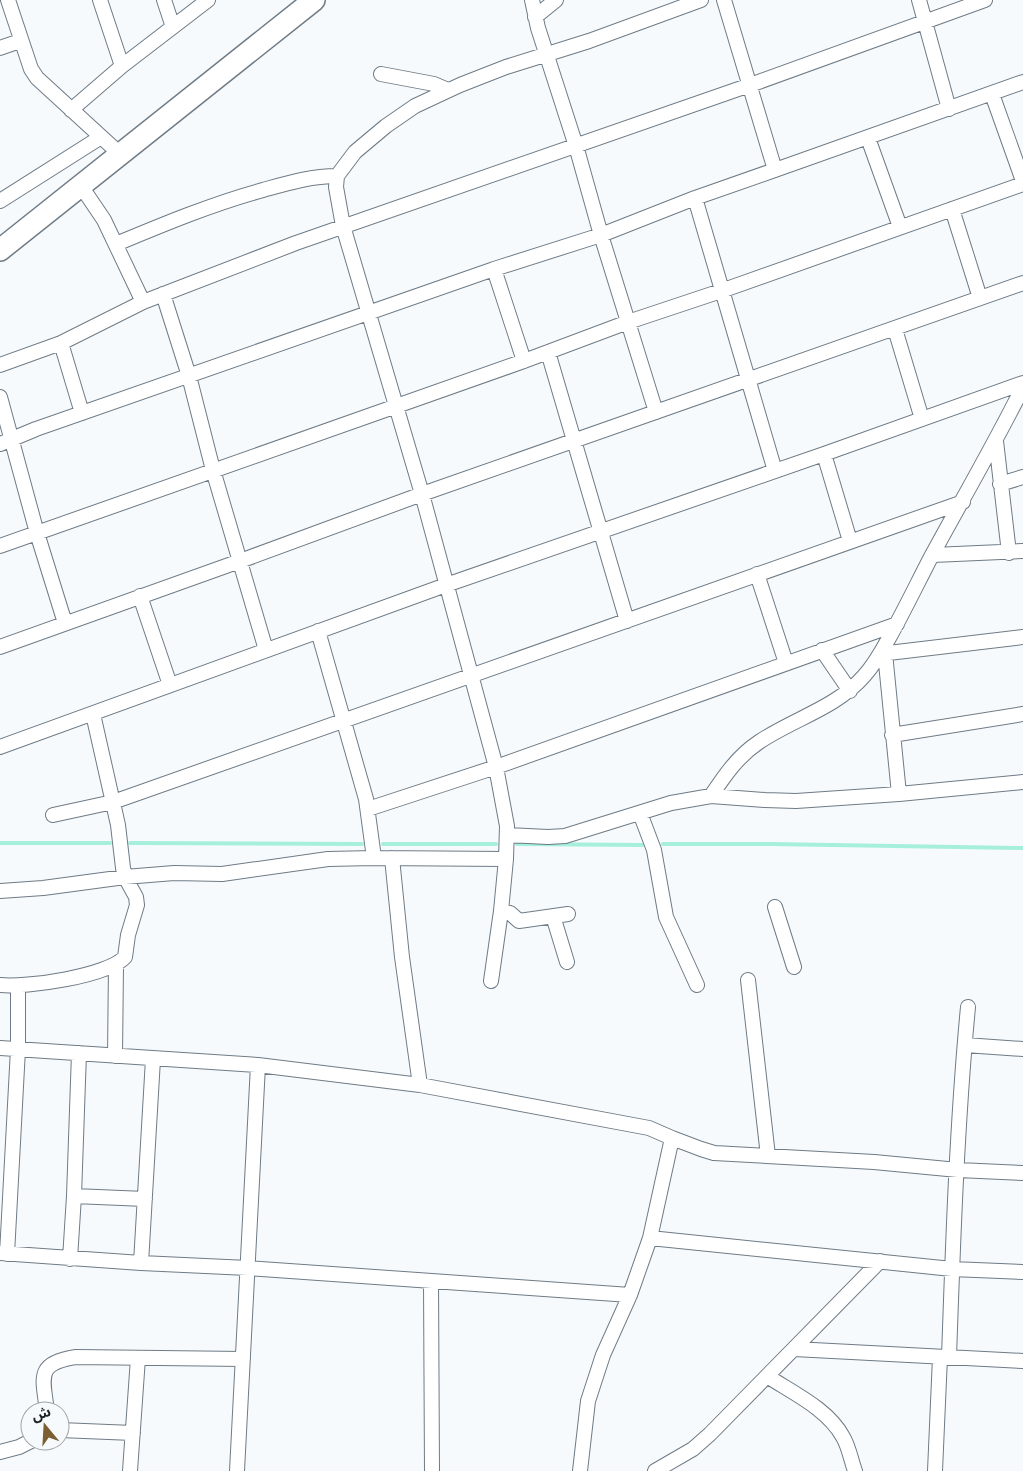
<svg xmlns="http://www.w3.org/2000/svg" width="1023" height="1471" font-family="Overpass,'Noto Sans Arabic',sans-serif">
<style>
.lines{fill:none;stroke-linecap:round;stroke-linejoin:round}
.stream{stroke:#a7efdd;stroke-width:4}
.minor-casing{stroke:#6e7b86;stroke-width:16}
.highway-casing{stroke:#6e7b86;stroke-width:24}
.minor{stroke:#fff;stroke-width:14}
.highway{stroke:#fff;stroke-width:21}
</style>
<rect width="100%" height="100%" fill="#f7fafc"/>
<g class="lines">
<path class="stream" d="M0,843H110
M130,843L362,844
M383,844H496
M517,844L642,845
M663,844H770L1023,848"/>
<g class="minor-casing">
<path id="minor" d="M8,0L31,69L37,78L121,155
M100,0L122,66
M164,0L173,27
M532,0L538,28L576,146L601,235L656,412
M724,0L775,170L1023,82
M919,0L949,109
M535,17L556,0
M0,48L20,41
M381,74L434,84L448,90
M992,94L1023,181
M71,110L122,66L208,0
M868,138L900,227
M81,186L104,220L143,302
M695,198L775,471
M0,201L101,137
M952,209L980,298
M116,244C164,224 212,204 263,190C288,183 311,176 337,176
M494,269L524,361
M163,294L189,376L213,470L266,650
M895,329L922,419
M61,343L82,413
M548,352L627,621
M0,365L61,343L143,302L296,243L750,85L985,0
M0,397L37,533L65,623
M996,441L1009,553
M0,444L36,429L494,269L601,235L695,198L775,170
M824,454L850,541
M1000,484L1023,477
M0,546L524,361L628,322L721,291L1023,184
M933,555L1023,551
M757,574L786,663
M140,596L170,685
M318,631L366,799L374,858
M0,647L240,561L422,494L1023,283
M822,650L850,691
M885,653L899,794
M880,654L1023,637
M892,735L1023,714
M0,747L446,585L824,454L1023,383
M711,796C725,775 738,756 759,742C793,719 836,708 864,676C874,665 882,651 889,638C904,611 917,584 931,557C962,500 994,445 1023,387
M368,809L496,767L897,624
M640,813L654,850L666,917L697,985
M53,815L113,802L963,502
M507,835L548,837L565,836L671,803L711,796L765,800L796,801L899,794L1023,782
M392,858L402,957L420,1085
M506,859L507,826L496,767L422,494L343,226L336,187L337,176L355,152L386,126L415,106L460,85L506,67L589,41L701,0
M0,891L43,888L125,877L174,873L222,874L328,859L374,858L506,859L501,911L491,981
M775,907L794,967
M501,911L510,913L519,921L568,914
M553,916L567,962
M748,980L768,1156
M0,985C26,988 108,976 125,957L128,935L137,905L136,897L125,877L123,868L118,825L93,714
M965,1045L1023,1049
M0,1048L258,1065L420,1085L649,1128L672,1138L650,1238L630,1295L603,1355L588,1401L580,1471
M115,1056L116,965
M672,1138L701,1149L714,1153L874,1162L958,1170L1023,1173
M74,1196L145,1199
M650,1238L952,1269L1023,1272
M0,1253L141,1263L248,1268L630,1295
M7,1254L18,1049V986
M70,1259L74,1196L79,1053
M141,1263L153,1059
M431,1281L432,1471
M794,1349L1023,1361
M949,1357C953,1241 957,1123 968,1007
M767,1376C793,1393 828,1409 843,1437C849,1447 851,1460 855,1471
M47,1411C43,1378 35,1363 76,1357L243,1359
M60,1430L133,1433
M0,1452L19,1447L31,1441
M130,1471L138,1358
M237,1471L258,1065
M655,1471L693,1449L710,1434L880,1261
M935,1471L940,1357"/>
</g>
<g class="highway-casing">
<path id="highway" d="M0,250L314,0"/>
</g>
<use href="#minor" class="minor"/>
<use href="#highway" class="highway"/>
</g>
<g transform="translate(45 1426) rotate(342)"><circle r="24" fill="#f7fafc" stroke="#9fa3a6"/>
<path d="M0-4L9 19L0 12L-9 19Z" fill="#7b5e31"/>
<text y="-8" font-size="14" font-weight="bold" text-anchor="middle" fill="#1c2125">ش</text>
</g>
</svg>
